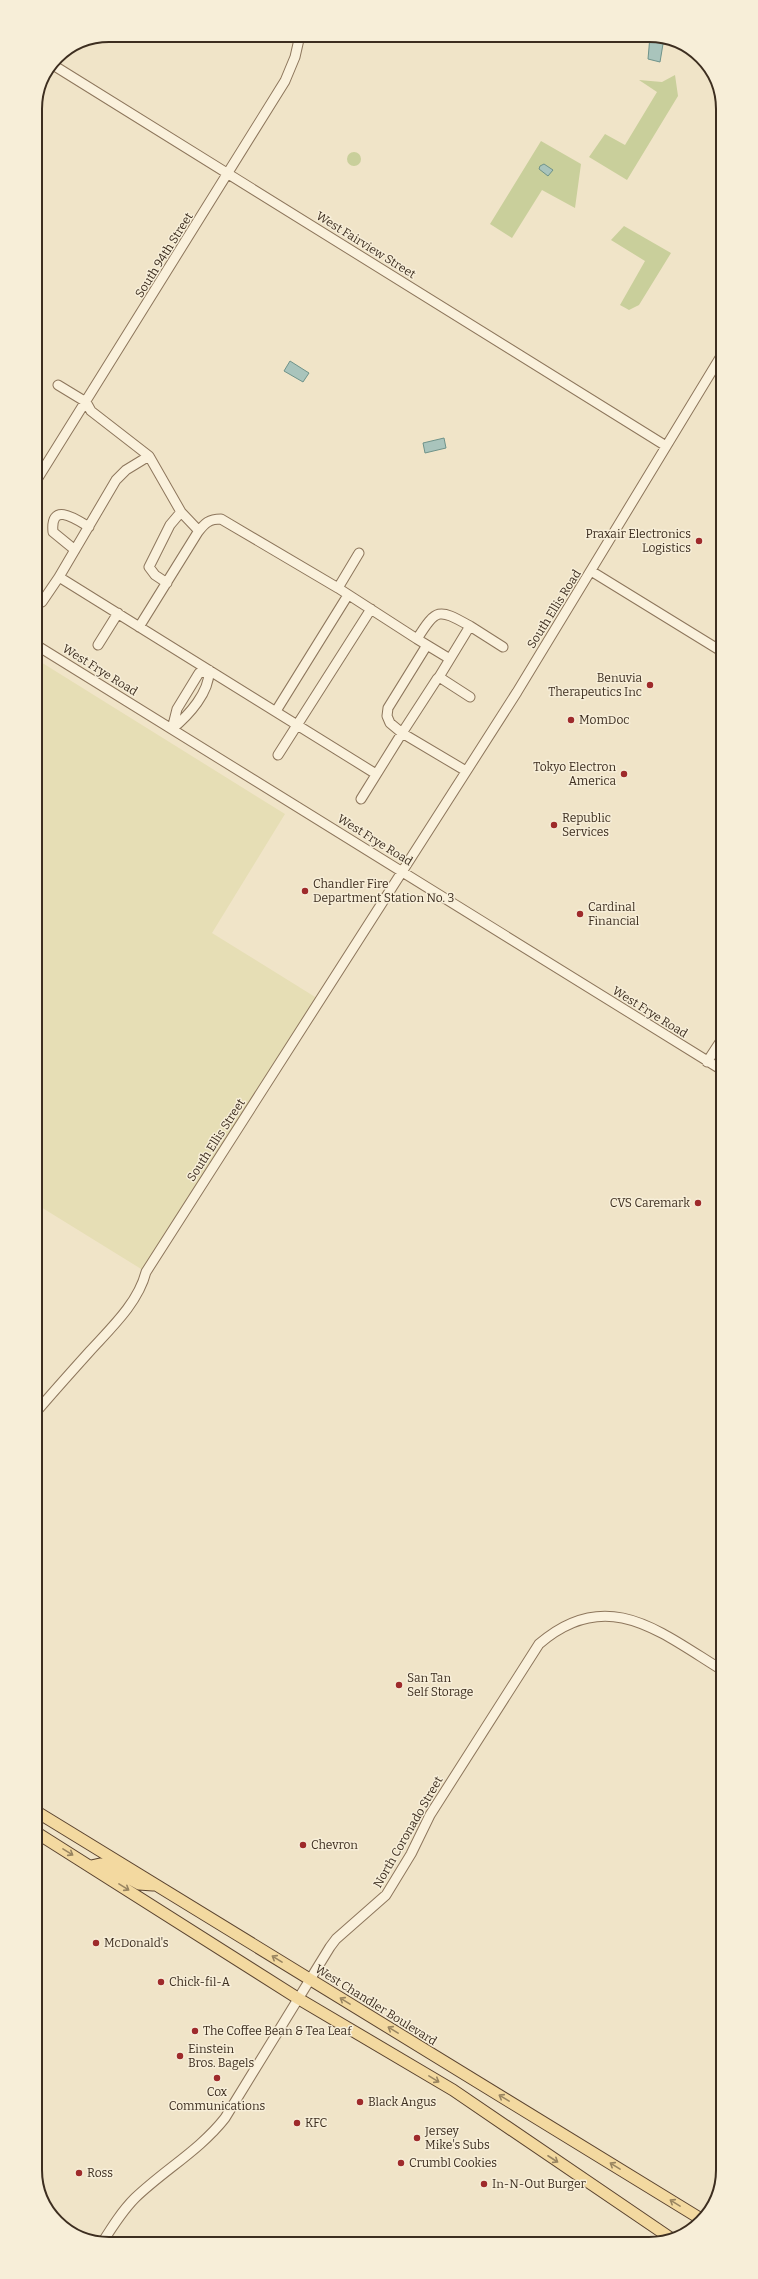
<svg xmlns="http://www.w3.org/2000/svg" width="758" height="2279" font-family="Bitter,serif">
<style>
.farmland{fill:#e6deb5}
.green{fill:#c9cf9b}
.water{fill:#a9c4bc;stroke:#6f938a}
.lines{fill:none;stroke-linecap:round;stroke-linejoin:round}
.minor-casing{stroke:#8d765c;stroke-width:11}
.major-casing{stroke:#5b4430;stroke-width:13}
.minor{stroke:#faf1dc;stroke-width:9}
.major{stroke:#f3d9a0;stroke-width:11}
.oneway{stroke:#988460}
.poi-dot{fill:#9e2a2b;stroke:#f7eed8;stroke-width:1.5}
.labels{text-anchor:middle;stroke-width:3;stroke-linejoin:round;paint-order:stroke}
.street-label{font-size:12px;fill:#3d2e20;stroke:#f7eed8}
.poi-label{font-size:12px;fill:#3d2e20;stroke:#f7eed8;text-anchor:start}
.rim{fill:none;stroke:#3d2e20;stroke-width:2}
</style>
<rect width="100%" height="100%" fill="#f0e4c8"/>
<path class="farmland" d="M36,659L285,814L212,933L320,1000L146,1272L36,1204Z"/>
<path class="green" d="M675,75L678,96L627,180L589,157L605,134L625,145L657,92L639,80L662,82Z
M541,141L581,164L575,208L542,190L512,238L490,224Z
M347 159a7 7 0 1 1 14 0a7 7 0 1 1-14 0Z
M624,226L671,253L639,305L629,310L620,305L645,261L611,240Z"/>
<path class="water" d="M650,36L667,40L666,44H663L660,62L648,59Z
M544,164L553,170L548,176L539,169L540,166Z
M290,361L309,373L303,382L284,371Z
M444,438L446,448L425,453L423,443Z"/>
<g class="lines">
<g class="minor-casing">
<path id="minor" d="M53,65L666,446
M58,385L86,402L91,411L149,456L126,470L116,480L59,577L376,774
M149,456L181,512
M36,481L285,81L295,57L300,35
M75,550L53,532C50,501 76,519 89,527
M591,571L721,651
M167,583L155,575L149,567L170,525L181,512L199,531
M338,588L359,553
M42,602L59,577
M470,626L503,647
M139,627L198,532C205,523 209,519 221,519L338,588L417,639
M36,645L722,1070
M98,645L118,613
M427,645L388,708L387,716L390,723L402,733L437,679L439,677L470,626C439,609 437,607 417,639L450,659
M209,670C210,692 189,715 172,729L177,709L199,673Z
M439,677L470,697
M276,711L348,595
M278,755L371,609
M361,799L402,733L466,771
M707,1062L722,1039
M37,1411C54,1391 72,1371 90,1351C111,1328 138,1303 146,1272L517,692L721,356
M102,2243C112,2227 122,2211 135,2198C164,2170 200,2150 225,2118L330,1947L336,1939L386,1895L411,1854L430,1815L539,1644C607,1585 660,1632 722,1670"/>
</g>
<g class="major-casing">
<path id="major" d="M37,1812L701,2219
M37,1833L299,1999L453,2090L672,2239
M91,1866L100,1864L105,1865L139,1884L153,1885"/>
</g>
<use href="#minor" class="minor"/>
<use href="#major" class="major"/>
</g>
<defs><path id="oneway-shaft" d="M-6 0H5M1.5-3L5.5 0L1.5 3" fill="none" stroke-width="1.6" stroke-linecap="round" stroke-linejoin="round"/></defs>
<g class="oneway">
<use href="#oneway-shaft" transform="translate(68 1852) rotate(32)"/>
<use href="#oneway-shaft" transform="translate(124 1887) rotate(32)"/>
<use href="#oneway-shaft" transform="translate(277 1959) rotate(-148)"/>
<use href="#oneway-shaft" transform="translate(345 2001) rotate(-148)"/>
<use href="#oneway-shaft" transform="translate(393 2030) rotate(-149)"/>
<use href="#oneway-shaft" transform="translate(434 2079) rotate(31)"/>
<use href="#oneway-shaft" transform="translate(504 2098) rotate(-149)"/>
<use href="#oneway-shaft" transform="translate(553 2159) rotate(33)"/>
<use href="#oneway-shaft" transform="translate(615 2166) rotate(-148)"/>
<use href="#oneway-shaft" transform="translate(675 2203) rotate(-148)"/>
</g>
<g class="poi-dot">
<circle cx="699" cy="541" r="4"/>
<circle cx="650" cy="685" r="4"/>
<circle cx="571" cy="720" r="4"/>
<circle cx="624" cy="774" r="4"/>
<circle cx="554" cy="825" r="4"/>
<circle cx="305" cy="891" r="4"/>
<circle cx="580" cy="914" r="4"/>
<circle cx="698" cy="1203" r="4"/>
<circle cx="399" cy="1685" r="4"/>
<circle cx="303" cy="1845" r="4"/>
<circle cx="96" cy="1943" r="4"/>
<circle cx="161" cy="1982" r="4"/>
<circle cx="195" cy="2031" r="4"/>
<circle cx="180" cy="2056" r="4"/>
<circle cx="217" cy="2078" r="4"/>
<circle cx="360" cy="2102" r="4"/>
<circle cx="297" cy="2123" r="4"/>
<circle cx="417" cy="2138" r="4"/>
<circle cx="401" cy="2163" r="4"/>
<circle cx="79" cy="2173" r="4"/>
<circle cx="484" cy="2184" r="4"/>
</g>
<g class="labels">
<g class="street-label">
<text transform="translate(366 245) rotate(32)" y="4">West Fairview Street</text>
<text transform="translate(164 255) rotate(-58)" y="4">South 94th Street</text>
<text transform="translate(554 609) rotate(-58)" y="4">South Ellis Road</text>
<text transform="translate(100 670) rotate(32)" y="4">West Frye Road</text>
<text transform="translate(375 840) rotate(32)" y="4">West Frye Road</text>
<text transform="translate(650 1012) rotate(32)" y="4">West Frye Road</text>
<text transform="translate(216 1140) rotate(-57)" y="4">South Ellis Street</text>
<text transform="translate(408 1832) rotate(-60)" y="4">North Coronado Street</text>
<text transform="translate(376 2005) rotate(32)" y="4">West Chandler Boulevard</text>
</g>
<g class="poi-label">
<text x="691" y="538" text-anchor="end">Praxair Electronics<tspan x="691" dy="14">Logistics</tspan></text>
<text x="642" y="682" text-anchor="end">Benuvia<tspan x="642" dy="14">Therapeutics Inc</tspan></text>
<text x="579" y="724">MomDoc</text>
<text x="616" y="771" text-anchor="end">Tokyo Electron<tspan x="616" dy="14">America</tspan></text>
<text x="562" y="822">Republic<tspan x="562" dy="14">Services</tspan></text>
<text x="313" y="888">Chandler Fire<tspan x="313" dy="14">Department Station No. 3</tspan></text>
<text x="588" y="911">Cardinal<tspan x="588" dy="14">Financial</tspan></text>
<text x="690" y="1207" text-anchor="end">CVS Caremark</text>
<text x="407" y="1682">San Tan<tspan x="407" dy="14">Self Storage</tspan></text>
<text x="311" y="1849">Chevron</text>
<text x="104" y="1947">McDonald's</text>
<text x="169" y="1986">Chick-fil-A</text>
<text x="203" y="2035">The Coffee Bean &amp; Tea Leaf</text>
<text x="188" y="2053">Einstein<tspan x="188" dy="14">Bros. Bagels</tspan></text>
<text x="217" y="2096" text-anchor="middle">Cox<tspan x="217" dy="14">Communications</tspan></text>
<text x="368" y="2106">Black Angus</text>
<text x="305" y="2127">KFC</text>
<text x="425" y="2135">Jersey<tspan x="425" dy="14">Mike's Subs</tspan></text>
<text x="409" y="2167">Crumbl Cookies</text>
<text x="87" y="2177">Ross</text>
<text x="492" y="2188">In-N-Out Burger</text>
</g>
</g>
<path d="M0 0H758V2279H0ZM109 42H649A67 67 0 0 1 716 109V2170A67 67 0 0 1 649 2237H109A67 67 0 0 1 42 2170V109A67 67 0 0 1 109 42Z" fill="#f7eed8" fill-rule="evenodd"/>
<path class="rim" d="M109 42H649A67 67 0 0 1 716 109V2170A67 67 0 0 1 649 2237H109A67 67 0 0 1 42 2170V109A67 67 0 0 1 109 42Z"/>
</svg>
